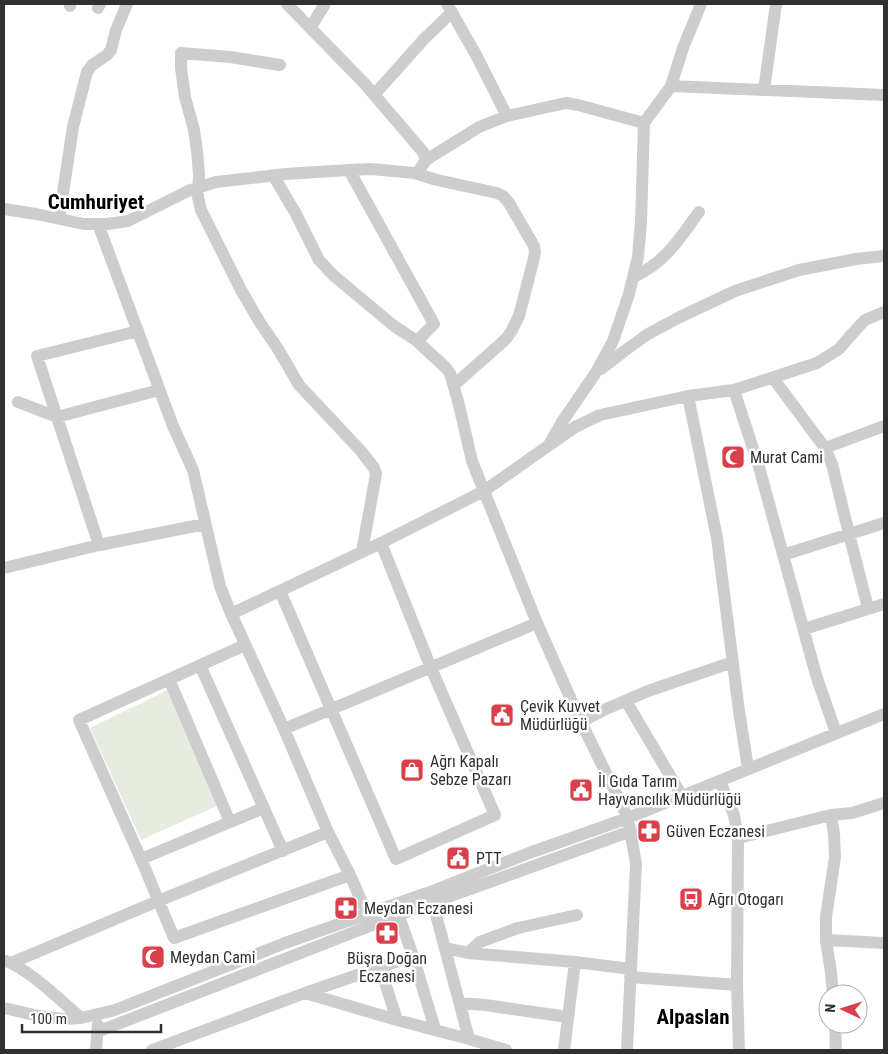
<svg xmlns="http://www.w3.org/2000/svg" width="888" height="1054" font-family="'Roboto Condensed',sans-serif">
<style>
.green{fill:#e6ecdf}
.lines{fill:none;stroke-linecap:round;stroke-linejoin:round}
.minor{stroke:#cdcdcd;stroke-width:12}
.labels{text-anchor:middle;stroke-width:5;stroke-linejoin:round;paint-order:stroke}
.poi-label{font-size:16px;fill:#303030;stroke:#fff;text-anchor:start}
.district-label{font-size:21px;font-weight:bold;fill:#000;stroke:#fff}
</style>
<rect width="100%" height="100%" fill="#fff"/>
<path class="green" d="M168,690L219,805L141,840L90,728Z"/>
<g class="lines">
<path class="minor" d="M287,4L364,83L423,152L426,160
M447,4L475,53L507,116
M70,6V4
M98,8L100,4
M310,28L325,4
M280,65L230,57L181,53V68L185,97L194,130L197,151L199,174L198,197L201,210L241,290L259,321L278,349L299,385L361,451L374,468L376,474L362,552
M671,86L884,95
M764,90L776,4
M374,95L424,39L452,12
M349,170L434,324L417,341L445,367L450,373L459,405L472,461L484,491L537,623L581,722L628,818L636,864L627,1050
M414,173L437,180L497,193L503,196L509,203L534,246L535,252L534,258L519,316L512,330L506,339L454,385
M273,175L296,214L319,260L333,275L394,326L417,341
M4,209L36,214L84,224H107L128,221L188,191L216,182L286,174L349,170L371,169L414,173L418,172L426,160L479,127L507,116L566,103L578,105L644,123
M59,219L73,127L87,72L92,65L107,55L111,50L116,30L127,4
M98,224L173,426L193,470L220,586L229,609L284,729L328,832L350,875L372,925
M634,277C643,272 653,267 661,259C676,246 687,228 699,212
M601,369L623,352L648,334L680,317L735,291L799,270L856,259L884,256
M773,378L825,448L832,464L849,534L868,608
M734,390L759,467L816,675L836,733
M688,396L717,538L739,711L748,768
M18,402L57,417L159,390
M550,443L562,422L595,374L613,341L629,294L638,257L641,222L644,123L671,86L683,48L701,4
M825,448L884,426
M99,545L37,356L138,331
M783,555L884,523
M4,568L99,545L205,524
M280,591L396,859L495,815L431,668L381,543
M231,614L381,543L484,491L575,427L600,415L688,396L734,390L817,363L839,349L852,334L865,320L884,312
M804,629L884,604
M245,645L79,720L141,859L174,938L350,875
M200,665L283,851
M169,679L230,822
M626,701L682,796
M581,722L606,709L648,691L733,662
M284,729L537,623
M720,781L734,815L738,838L737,985L739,1050
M831,815L834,834L835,857L826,917V941L831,972L833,994
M738,838L831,815L852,813L884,803
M141,859L264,808
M431,896L469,1039
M396,908L413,956L435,1029
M827,940L884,943
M446,948L468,953L575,962L631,969
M468,953L480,942L518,928L577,915
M6,961C30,970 61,1001 81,1018
M11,963L158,901L328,832
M380,967L397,1020
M630,977L737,985
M305,993L397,1020L469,1039L506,1050
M460,1003L485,1005L568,1017
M4,1008L39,1016L63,1019L81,1018L115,1010L285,943L430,892L529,853L628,818L884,714
M835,1024L836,1050
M97,1032L398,915L631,831
M96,1050L98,1025
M152,1050L305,993L413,956
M564,1050L575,962"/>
</g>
<defs>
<g id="mosque-square" transform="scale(1.25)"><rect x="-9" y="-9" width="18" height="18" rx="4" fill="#d9404c" stroke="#fff"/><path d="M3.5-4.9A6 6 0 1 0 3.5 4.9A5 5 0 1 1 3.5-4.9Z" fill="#fff"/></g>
<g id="civic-square" transform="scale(1.25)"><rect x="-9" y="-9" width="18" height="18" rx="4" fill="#d9404c" stroke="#fff"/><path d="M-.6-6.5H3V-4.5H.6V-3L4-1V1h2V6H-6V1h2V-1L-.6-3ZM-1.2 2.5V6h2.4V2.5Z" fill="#fff"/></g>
<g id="shop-square" transform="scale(1.25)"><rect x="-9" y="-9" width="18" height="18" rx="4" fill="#d9404c" stroke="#fff"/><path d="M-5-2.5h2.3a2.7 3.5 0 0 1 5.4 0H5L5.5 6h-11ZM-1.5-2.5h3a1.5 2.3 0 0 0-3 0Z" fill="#fff"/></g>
<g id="pharmacy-square" transform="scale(1.25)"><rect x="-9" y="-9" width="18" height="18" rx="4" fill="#d9404c" stroke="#fff"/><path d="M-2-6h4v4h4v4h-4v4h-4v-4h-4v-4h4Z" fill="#fff"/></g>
<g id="bus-square" transform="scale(1.25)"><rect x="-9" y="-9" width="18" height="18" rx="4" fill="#d9404c" stroke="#fff"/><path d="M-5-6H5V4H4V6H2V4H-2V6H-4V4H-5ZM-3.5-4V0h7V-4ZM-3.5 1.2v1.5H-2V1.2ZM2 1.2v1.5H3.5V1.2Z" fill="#fff"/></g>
</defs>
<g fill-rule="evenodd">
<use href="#mosque-square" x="733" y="457"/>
<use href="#civic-square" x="502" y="715"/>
<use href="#shop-square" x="412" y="770"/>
<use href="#civic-square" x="581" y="790"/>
<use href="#pharmacy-square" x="649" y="831"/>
<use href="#civic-square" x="458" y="858"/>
<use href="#bus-square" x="691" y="899"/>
<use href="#pharmacy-square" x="346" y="908"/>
<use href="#pharmacy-square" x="387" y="933"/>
<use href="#mosque-square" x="153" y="957"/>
</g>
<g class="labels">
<g class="poi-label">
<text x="750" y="463">Murat Cami</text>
<text x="520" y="712">Çevik Kuvvet<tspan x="520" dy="18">Müdürlüğü</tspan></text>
<text x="430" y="767">Ağrı Kapalı<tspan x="430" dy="18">Sebze Pazarı</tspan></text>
<text x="598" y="787">İl Gıda Tarım<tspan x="598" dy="18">Hayvancılık Müdürlüğü</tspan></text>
<text x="666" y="837">Güven Eczanesi</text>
<text x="476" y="864">PTT</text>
<text x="708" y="905">Ağrı Otogarı</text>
<text x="364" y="914">Meydan Eczanesi</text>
<text x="170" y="963">Meydan Cami</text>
<text x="387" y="964" text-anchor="middle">Büşra Doğan<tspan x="387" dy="18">Eczanesi</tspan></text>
</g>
<g class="district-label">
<text x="96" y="209">Cumhuriyet</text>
<text x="693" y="1024">Alpaslan</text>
</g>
</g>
<rect width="888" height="1054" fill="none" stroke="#303030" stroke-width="10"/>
<g transform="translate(843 1009) rotate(274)"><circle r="24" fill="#ffffff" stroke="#acacac"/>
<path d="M0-4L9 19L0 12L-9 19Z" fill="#d9404c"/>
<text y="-8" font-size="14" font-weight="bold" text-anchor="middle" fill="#303030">N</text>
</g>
<path d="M22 1024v8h139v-8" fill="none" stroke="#303030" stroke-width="2.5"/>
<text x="30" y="1024" font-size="15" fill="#303030" stroke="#ffffff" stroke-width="4" paint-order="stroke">100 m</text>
</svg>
